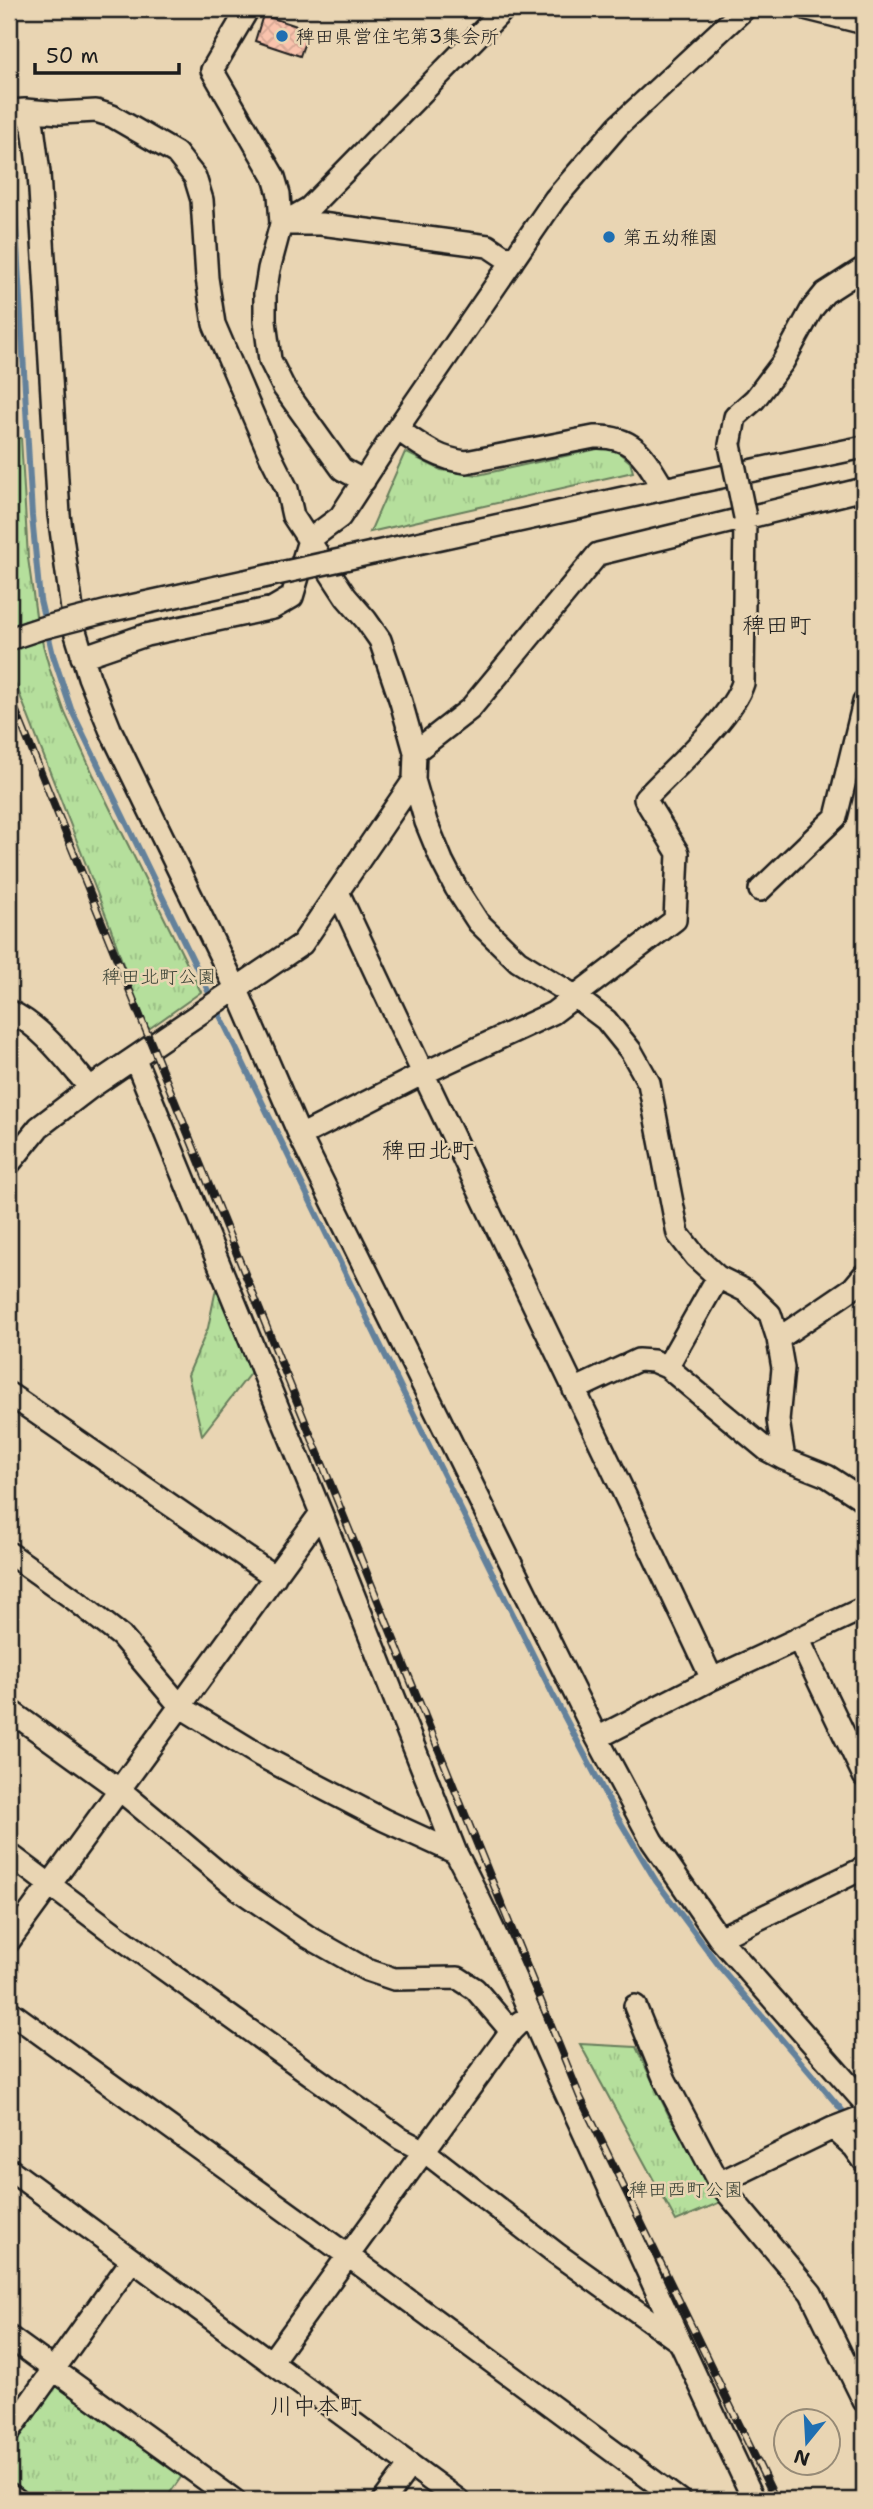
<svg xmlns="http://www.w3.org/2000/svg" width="873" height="2509" font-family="'Shantell Sans','Klee One',sans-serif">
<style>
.grass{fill:url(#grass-tufts);stroke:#687e5c;stroke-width:2}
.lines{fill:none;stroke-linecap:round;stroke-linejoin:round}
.stream{stroke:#63819b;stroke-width:6}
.building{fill:url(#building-cross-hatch);stroke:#1c1c1c;stroke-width:2}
.minor-casing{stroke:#1c1c1c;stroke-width:26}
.minor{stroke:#e9d5b3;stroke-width:21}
.rail-casing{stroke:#1c1c1c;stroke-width:8}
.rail{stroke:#e9d5b3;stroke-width:5;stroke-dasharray:16;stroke-linecap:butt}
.minor-bridge-casing{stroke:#1c1c1c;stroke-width:26;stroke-linecap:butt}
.minor-bridge{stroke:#e9d5b3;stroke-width:21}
.poi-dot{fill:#1f6fb2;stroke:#e9d5b3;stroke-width:2.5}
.labels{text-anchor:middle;stroke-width:5;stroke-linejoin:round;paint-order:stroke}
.poi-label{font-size:19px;fill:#1c1c1c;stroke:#e9d5b3;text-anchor:start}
.park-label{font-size:19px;fill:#3b4336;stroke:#e9d5b3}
.quarter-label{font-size:23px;fill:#1c1c1c;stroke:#e9d5b3}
</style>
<defs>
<pattern id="grass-tufts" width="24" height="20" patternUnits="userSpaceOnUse" patternTransform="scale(1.75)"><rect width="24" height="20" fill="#b5df9c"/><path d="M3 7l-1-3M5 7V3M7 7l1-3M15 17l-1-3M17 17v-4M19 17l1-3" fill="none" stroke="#9bbf86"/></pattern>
<pattern id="building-cross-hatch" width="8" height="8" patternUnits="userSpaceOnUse" patternTransform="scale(1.75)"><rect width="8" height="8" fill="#fac3ad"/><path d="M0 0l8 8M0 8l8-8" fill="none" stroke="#d6a794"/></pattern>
</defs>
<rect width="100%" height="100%" fill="#e9d5b3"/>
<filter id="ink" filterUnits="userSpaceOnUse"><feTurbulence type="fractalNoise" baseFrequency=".0143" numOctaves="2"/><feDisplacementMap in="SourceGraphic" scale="14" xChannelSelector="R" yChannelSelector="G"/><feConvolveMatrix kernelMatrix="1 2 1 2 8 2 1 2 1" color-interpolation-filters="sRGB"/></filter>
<g filter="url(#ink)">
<path class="grass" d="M9,438H21L28,558L37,623L50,670L65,713L93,774L201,992L146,1031L110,926L9,667Z
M611,446L630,462L633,472L370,532L405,452L441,470L478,475Z
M220,1269L258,1363L202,1435L188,1375L208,1328Z
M580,2044L636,2047L669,2116L723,2201L676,2221Z
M52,2380L186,2470L165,2500H35L9,2482V2442Z"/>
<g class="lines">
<path class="stream" d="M9,132L13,173L32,516L40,600L53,655L71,709L424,1435L553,1695L618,1818L656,1881L720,1967L864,2136"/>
</g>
<path class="building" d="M263,15L309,30L300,56L255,41Z"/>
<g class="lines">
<g class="minor-casing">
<path id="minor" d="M248,9L212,70L274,177L279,194L281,224L269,269L265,294V321L270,360L284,388L342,469L364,481
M808,9L864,23
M25,110L33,127L39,173L59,515L75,631L89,677L110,729L236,988L300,1136L597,1738L652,1841L719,1938L864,2102
M9,111L25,110L60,113L96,111L112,116L176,153L195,177L202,200L207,278L214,324L270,455L287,489L293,516L346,597L366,620L380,640L401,702L415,752L414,780L426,822L442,861L456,888L478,922L518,961L573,995L606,1020L631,1051L649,1083L678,1234L696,1257L718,1277L746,1291L770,1314L778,1339L783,1368L778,1420L784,1459L827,1476L864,1500
M281,224L309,208L504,9
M282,224H321L488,246L512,262
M397,429C420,445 438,459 466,462L594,437C635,435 644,457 664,489
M730,445L735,417L755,399L783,362L812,309L825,293L864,268
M372,553L664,489L864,447
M82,657L146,635L273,608L292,597L309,540L340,517L397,429L555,199L618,126L744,9
M415,752L470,709L598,554L864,489
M760,890L836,817L864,702
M338,892C460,1156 589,1416 712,1679
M9,1011C43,1027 66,1060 90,1088
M135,1059L321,1513L456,1853C494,1925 524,2001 558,2076C623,2218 687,2359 754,2500
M300,1136L422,1074L553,1013L675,920L678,853L645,799C672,770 732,718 743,683L745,517
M9,1164L39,1127L90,1088L302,944L414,780
M778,1339L853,1288L864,1275
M667,1367L718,1277
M574,1390L638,1360L653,1361L667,1367L767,1450L784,1459
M9,1394L275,1577
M9,1553L75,1600L121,1636L181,1707L261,1756L384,1820L456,1853
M798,1638L864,1776
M9,1710L120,1790L238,1889L307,1936L367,1970L394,1979L458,1978L475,1989L511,2031
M597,1738L712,1679L864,1608
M9,1854L115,1934L401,2139L424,2151L557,2254L677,2340
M719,1938L864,1868
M9,1941L321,1513
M635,2006L665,2080L719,2183L811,2293L864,2401
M9,2011L347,2255L679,2500
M833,2128L854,2147L864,2161
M9,2169L458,2500
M719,2183L833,2128L864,2116
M9,2337L234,2500
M271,2362L511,2031L520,2022
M9,2432L132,2260
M9,2494L17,2500
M384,2500L410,2465"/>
</g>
<use href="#minor" class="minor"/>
<g class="rail-casing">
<path id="rail" d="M9,694L580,2097L776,2500"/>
</g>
<use href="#rail" class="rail"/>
<g class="minor-bridge-casing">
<path id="minor-bridge" d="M730,445L745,517
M9,639L42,628L108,611L372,553"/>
</g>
<use href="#minor-bridge" class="minor-bridge"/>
</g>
</g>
<g class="poi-dot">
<circle cx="282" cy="36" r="7"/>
<circle cx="609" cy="237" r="7"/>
</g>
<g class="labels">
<g class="poi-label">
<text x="296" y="43">稗田県営住宅第3集会所</text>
<text x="623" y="244">第五幼稚園</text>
</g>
<g class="park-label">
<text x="159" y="983">稗田北町公園</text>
<text x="686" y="2196">稗田西町公園</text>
</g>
<g class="quarter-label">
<text x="777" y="633">稗田町</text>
<text x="428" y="1158">稗田北町</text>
<text x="316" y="2414">川中本町</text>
</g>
</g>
<rect width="873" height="2509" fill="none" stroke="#e9d5b3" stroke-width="35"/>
<rect x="18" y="18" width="838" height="2474" fill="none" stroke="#1c1c1c" stroke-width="2.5" filter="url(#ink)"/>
<g transform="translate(807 2442) rotate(198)"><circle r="33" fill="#e9d5b3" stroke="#978b77" stroke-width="2"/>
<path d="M0-5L12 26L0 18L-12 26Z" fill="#1f6fb2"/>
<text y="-10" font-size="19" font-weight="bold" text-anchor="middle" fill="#1c1c1c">N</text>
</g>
<path d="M35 63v10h144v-10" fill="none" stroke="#1c1c1c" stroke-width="3.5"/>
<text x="46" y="63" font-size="21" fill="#1c1c1c" stroke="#e9d5b3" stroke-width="5" paint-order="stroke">50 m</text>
</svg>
